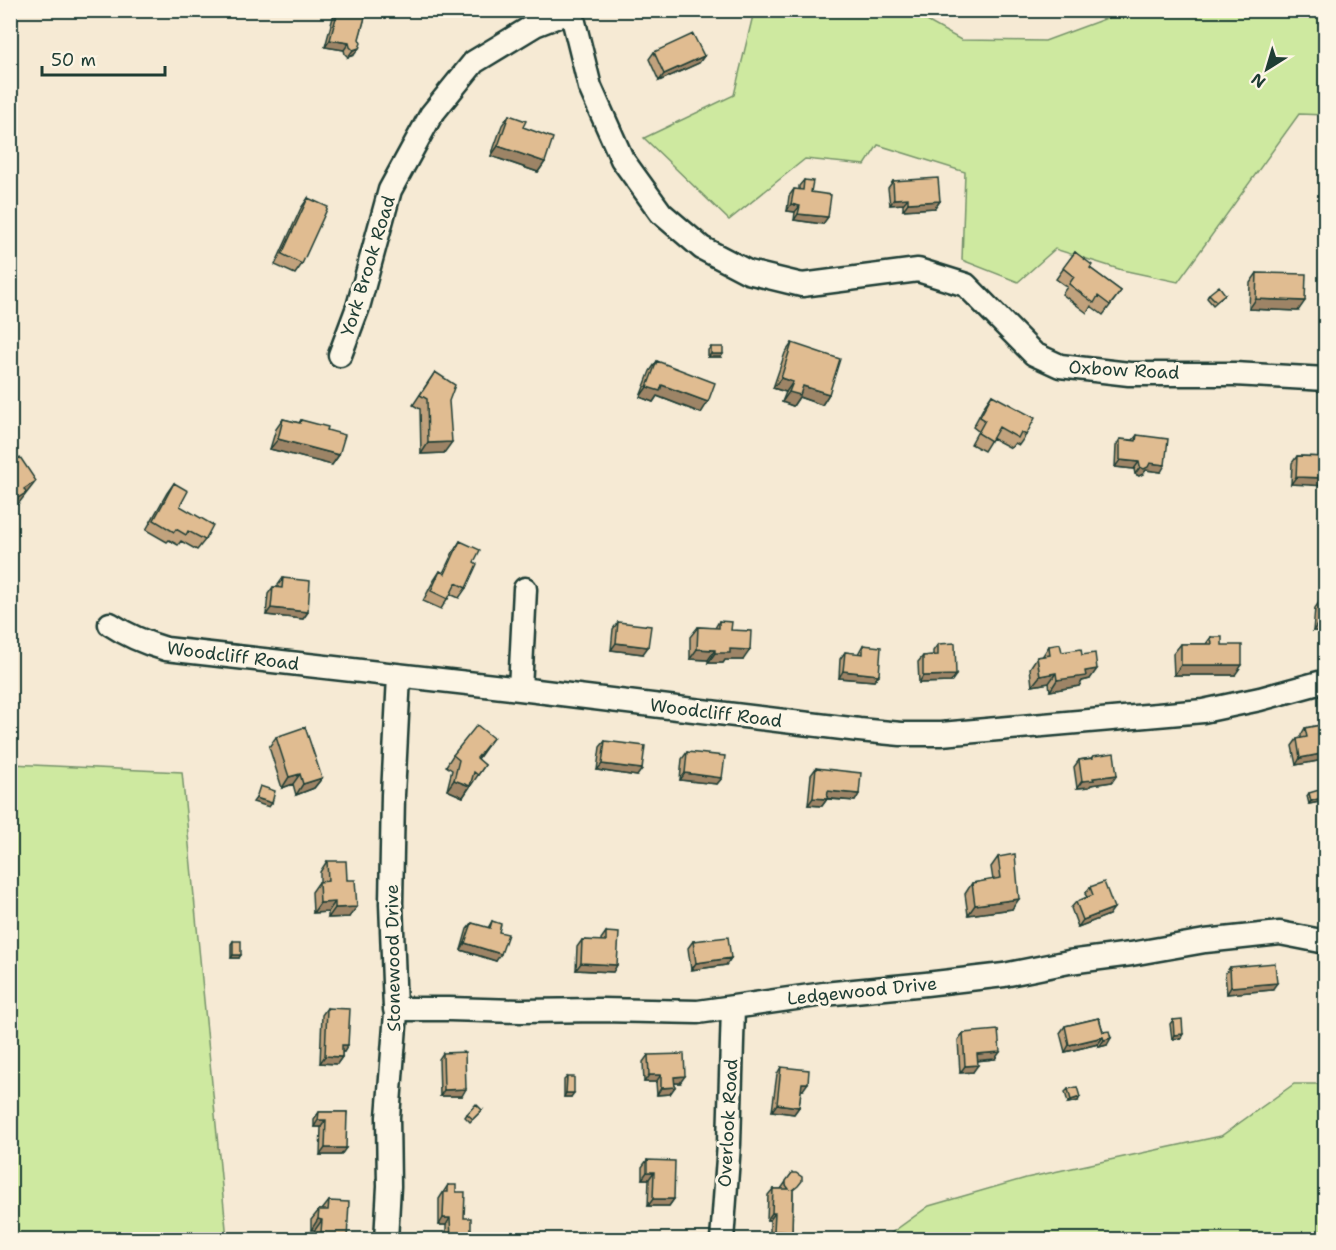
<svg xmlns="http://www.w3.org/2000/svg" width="1336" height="1250" font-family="'Shantell Sans',sans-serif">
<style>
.green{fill:#cee9a0;stroke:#76936a;stroke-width:1.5}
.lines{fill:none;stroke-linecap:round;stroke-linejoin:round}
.minor-casing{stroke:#1f3d34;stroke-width:27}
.minor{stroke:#fcf5e5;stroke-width:22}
.wall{fill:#c1a27d;stroke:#1f3d34;stroke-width:1.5}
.shaded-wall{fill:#9d8466;stroke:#1f3d34;stroke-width:1.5}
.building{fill:#e0bc91;stroke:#1f3d34;stroke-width:1.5}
.labels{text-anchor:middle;stroke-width:6;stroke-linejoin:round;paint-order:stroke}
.street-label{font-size:18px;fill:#1f3d34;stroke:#fcf5e5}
</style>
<rect width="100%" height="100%" fill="#f6ead4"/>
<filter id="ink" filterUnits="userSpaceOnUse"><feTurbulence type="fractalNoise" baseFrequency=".0167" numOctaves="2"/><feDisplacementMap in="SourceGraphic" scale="12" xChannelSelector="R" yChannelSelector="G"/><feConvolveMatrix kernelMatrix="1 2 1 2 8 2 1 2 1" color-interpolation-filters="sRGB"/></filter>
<g filter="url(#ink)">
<path class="green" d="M754,11H909L961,40L1045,41L1126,11H1325V115L1299,114L1178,282L1122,270L1055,249L1018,282L962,260L965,172L878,145L865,165L805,159L729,220L644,138L734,95Z
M11,764L182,772L227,1239H11Z
M1294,1084H1325V1239H883L929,1206L1026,1178L1221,1136Z"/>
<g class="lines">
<g class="minor-casing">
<path id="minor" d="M571,10L590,87L622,159L661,213L702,248L748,272L802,285L918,270L966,285L1034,354L1060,366L1129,374H1234L1326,379
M340,355L358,307L390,190L431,115L474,62L535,25L574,10
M110,624C128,636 145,643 166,649L520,689L859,730L901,734H941L1203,711L1260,699L1326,681
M520,689L525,589
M395,1009H449L521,1011L601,1010L698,1012L824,994L926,984L1004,975L1069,962L1131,954L1205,941L1280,933L1326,942
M386,1240L389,1186L388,1117L396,1013L395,1009L391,903L393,795L399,676
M722,1240L729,1144L733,1007"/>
</g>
<use href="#minor" class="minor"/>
</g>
<path class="wall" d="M335,10H367L354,55L348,57L345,54L344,50L325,47Z
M654,52L704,56L699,63L659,81L649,59Z
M509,115L523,127L545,162L538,172L491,156L502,125Z
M804,180L811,192L823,224L794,220L795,212L787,211L789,196L794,189L799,190V186Z
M893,181L940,201L935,208L903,210V204L890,205L888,188Z
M308,198L302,264L295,274L275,265L301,208Z
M1075,252L1090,268L1121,291L1103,315L1091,306L1087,313L1062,294L1067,287L1056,279Z
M1257,273L1298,311L1249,309L1250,283Z
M1209,294H1225L1222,297L1213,305L1207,298Z
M792,343L829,394L822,405L799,397L793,406L782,402L786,392L773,388L785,353Z
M711,347L721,357H708V350Z
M657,361L701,413L657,396L653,402L640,397L650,371Z
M435,372L444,453L421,454L420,409L413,405Z
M992,395L1026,435L1019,445L1015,443L1011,448L992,438L984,451L971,444L978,431L973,427L985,405Z
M283,419L299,423L301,420L339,455L332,465L270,449L276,429Z
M1137,435L1161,472L1146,470L1143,474L1139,476L1135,474L1134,469L1115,467L1116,446L1120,439L1133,440Z
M1297,456L1326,457L1291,484L1292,463Z
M174,483L180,506L205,540L197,550L181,541L178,545L169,540L167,542L146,530L167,493Z
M460,541L474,562L466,588L459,598L450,594L441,609L423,601L433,582L440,571L443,573L453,552Z
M283,578L308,612L303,619L266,615L268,594L273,587H278V585Z
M1322,598H1326V632L1313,631L1315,608Z
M719,621L731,630L743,660H725L723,663H708V660L690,659V637L698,627L715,628Z
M618,622L643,654L611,650L613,629Z
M1211,637L1235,675H1174L1173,654L1181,644H1206Z
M938,644L951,682L919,683L918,662L923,656L933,655V651Z
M863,645L874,681L839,678L840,659L845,652L858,654L859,652Z
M1049,646L1062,652L1082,655L1090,679L1082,681L1079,686L1050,691L1049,683L1032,686L1030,668L1037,657H1042Z
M1326,724V757L1323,760L1296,765L1292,746L1297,739L1301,738V735L1305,728Z
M276,737L322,778L314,788L296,795L293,784L282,788L269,747Z
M493,738L478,759L485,765L463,797L447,790L452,770L446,766L453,755Z
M605,741L637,776L597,770L600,747Z
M687,752L722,778L717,784L680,780L682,759Z
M1093,756L1112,782L1091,785L1089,787L1077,788L1074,767L1079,760L1091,758Z
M816,768L859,794L855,801L827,799L822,806L808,805L811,775Z
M1309,793L1321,798L1319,802L1309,804L1307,796Z
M998,857L1012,909L968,915L965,894L972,883L993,880L991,867Z
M327,861L347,880L349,917L328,918V912L313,913L312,892L319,882H320V872Z
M1090,887L1109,915L1078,927L1071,908L1076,902L1087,897L1085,894Z
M492,921L499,932L496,961L461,950L467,929L472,923L488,928Z
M606,932L617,965L613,972L576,970L577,947L582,940L601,941V939Z
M233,941L239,958H231V944Z
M693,941L731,958L726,965L691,970L688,948Z
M1230,967L1272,990L1227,994L1225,974Z
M327,1008L348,1045L344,1052H342V1057L337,1064L320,1063L322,1015Z
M1099,1018L1107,1045L1099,1047L1098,1044L1065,1052L1060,1033L1065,1026Z
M1173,1020L1181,1038L1172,1039L1170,1024Z
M963,1033L995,1059L977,1061L973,1072L960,1073L958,1040Z
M443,1053L462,1096H440L439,1059Z
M648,1055L680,1083H675L670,1094L657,1095L656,1082H644L643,1062Z
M781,1067L803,1090H801L799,1107L794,1114L772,1111L777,1074Z
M567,1077L571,1097H564V1080Z
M1068,1089L1078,1101L1068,1103L1065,1092Z
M482,1110L470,1122L465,1117L467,1114Z
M319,1112H347L341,1155H320L321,1127H314V1119Z
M647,1160L674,1199L669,1206H648L649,1179H642V1167Z
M792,1173L793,1194L792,1232L787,1239L770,1238V1220H767L768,1195L773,1189H781Z
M448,1185L456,1192L464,1218L470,1239H446V1225H439V1199Z
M329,1201L347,1239H314L315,1230H311V1220L319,1210H322Z"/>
<path class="shaded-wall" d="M952,10H994L991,16L951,13Z
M330,40L349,43L344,50L325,47Z
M359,48L354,55L348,57L353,50Z
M704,56L699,63L659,81L664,74Z
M498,146L545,162L538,172L491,156Z
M908,198L903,204L890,205L894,199Z
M940,201L935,208L903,210L908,203Z
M791,204L800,206L795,212L787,211Z
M798,214L828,217L823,224L794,220Z
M1256,299L1305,301L1298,311L1249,309Z
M711,354H723L721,357H708Z
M781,378L793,382L786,392L773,388Z
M662,385L708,402L701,413L657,396L653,402L640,397L647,387Z
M803,386L829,394L822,405L799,397L793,406L782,402L789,392Z
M278,439L339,455L332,465L270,449Z
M452,442L444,453L421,454L428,443Z
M1120,460L1139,462L1134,469L1115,467Z
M1150,463L1165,465L1161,472L1146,470L1143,474L1139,476L1135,474L1140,467Z
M1296,477L1326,478V486L1291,484Z
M36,481L19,503L10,509V503L24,489Z
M271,608L308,612L303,619L266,615Z
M1320,620L1326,621V632L1313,631Z
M616,643L648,647L643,654L611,650Z
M697,649L715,650L708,660L690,659Z
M730,649L750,650L743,660H725L723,663H708L715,653Z
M1181,665H1242L1235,675H1174Z
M1097,669L1090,679L1082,681L1079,686L1050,691L1057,680L1085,671Z
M843,671L879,675L874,681L839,678Z
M1056,673L1049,683L1032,686L1040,676Z
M956,675L951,682L919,683L923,676Z
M1326,753V757L1323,760L1296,765L1300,758Z
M602,764L642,769L637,776L597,770Z
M685,773L722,778L717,784L680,780Z
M300,774L293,784L282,788L289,777Z
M1117,775L1112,782L1091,785L1089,787L1077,788L1082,781L1093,778Z
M322,778L314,788L296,795L303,784Z
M454,780L470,786L463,797L447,790Z
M828,791L859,794L855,801L823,798Z
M256,798L272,803L269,807L253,802Z
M813,798L827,799L822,806L808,805Z
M1321,798L1319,802L1309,804L1311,801Z
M1019,899L1012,909L968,915L975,905Z
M335,902L328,912L313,913L320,903Z
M357,907L349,917L328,918L335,908Z
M1114,908L1109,915L1078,927L1083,920Z
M465,943L501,954L496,961L461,950Z
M233,955H241L239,958H231Z
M731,958L726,965L691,970L696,963Z
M581,963L617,965L613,972L576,970Z
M1277,983L1272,990L1227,994L1231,987Z
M1183,1034L1181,1038L1172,1039L1174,1035Z
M1103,1037L1098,1044L1065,1052L1069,1045Z
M1111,1038L1107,1045L1099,1047L1104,1040Z
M342,1045H348L344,1052L338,1051Z
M1000,1052L995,1059L972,1061L977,1054Z
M325,1056L342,1057L337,1064L320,1063Z
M978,1065L973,1072L960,1073L965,1066Z
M649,1075H661L656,1082H644Z
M685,1076L680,1083H669L674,1077Z
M802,1083H808L803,1090H797Z
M675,1087L670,1094L657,1095L661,1088Z
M466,1089L462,1096H440L444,1090Z
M566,1093H574L571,1097H564Z
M1080,1097L1078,1101L1068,1103L1071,1100Z
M777,1104L799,1107L794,1114L772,1111Z
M318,1120H326L321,1127H314Z
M325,1148H346L341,1155H320Z
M647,1172H654L649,1179H642Z
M653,1199H674L669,1206H648Z
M772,1213H775L770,1220H767Z
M443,1218H450L446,1225H439Z
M318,1219L322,1220L315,1230H311Z
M774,1231L792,1232L787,1239L770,1238Z
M321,1232H324L319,1239H316Z
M451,1238H471L470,1239H450Z"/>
<path class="building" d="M338,10H367L359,39L361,43L359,48L353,50L350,47L349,43L330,40Z
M693,34L704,56L664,74L654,52Z
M509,115L526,121L523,127L553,138L545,162L498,146Z
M938,178L940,201L908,203V198L894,199L893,181Z
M804,180L813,181L811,192L831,195L828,217L798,214L800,206L791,204L794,189L803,190Z
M308,198L328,207L302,264L282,254Z
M1075,252L1092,265L1090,268L1121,291L1110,305L1098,296L1094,303L1069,284L1074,277L1063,268Z
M1257,273L1306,274L1305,301L1256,299Z
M1219,286L1225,294L1216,301L1209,294Z
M792,343L840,359L829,394L803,386L800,395L789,392L793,382L781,378Z
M711,347H723V354H711Z
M657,361L715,383L708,402L662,385L660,391L647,387Z
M435,372L455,385L449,401L452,442L428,443L427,399L420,395Z
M992,395L1035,418L1026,435L1021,432L1018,438L999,427L991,441L978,433L985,420L980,417Z
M283,419L300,423L301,420L328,427L327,430L345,435L339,455L278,439Z
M1137,435L1168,439L1165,465L1150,463L1148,467L1144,469L1140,467L1139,462L1120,460V439L1136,441Z
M1297,456L1326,457V478L1296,477Z
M20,457L36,481L24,489L26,493L10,503V464Z
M174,483L188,491L180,506L213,525L205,540L188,531L186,535L176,529L174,532L154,520Z
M460,541L480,550L474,562L477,564L466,588L456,583L448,599L431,591L440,571L445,574Z
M283,578L310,581L308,612L271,608L273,587L282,588Z
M1322,598H1326V621L1320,620Z
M719,621L732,622L731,630L751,631L750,650L730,649V653H715V650L697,649L698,627L719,628Z
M618,622L651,626L648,647L616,643Z
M1211,637H1222V645H1242V665H1181V644H1212Z
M955,643L956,675L923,676V656L938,655V644Z
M1060,644L1062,652L1081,649L1082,655L1095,653L1097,669L1085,671L1086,676L1057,680L1056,673L1040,676L1037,657L1050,655L1049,646Z
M863,645L881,647L879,675L843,671L845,652L863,654Z
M1326,724V753L1300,758L1297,739L1307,737L1305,728Z
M477,725L493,738L477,758L485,765L478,775L474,772L470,786L454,780L459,760L453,755Z
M305,727L322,778L303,784L300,774L289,777L276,737Z
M605,741L645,746L642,769L602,764Z
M687,752L725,756L722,778L685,773Z
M1114,753L1117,775L1093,778L1094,780L1082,781L1079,760L1093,758V756Z
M816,768L861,773L859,794L828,791L827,799L813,798Z
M260,786L275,791L272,803L256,798Z
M1319,790L1321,798L1311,801L1309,793Z
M1015,854L1019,899L975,905L972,883L1001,878L998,857Z
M327,861H346L347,880H355L357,907L335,908V902L320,903L319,882L328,881Z
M1104,882L1114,908L1083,920L1076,902L1093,895L1090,887Z
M492,921L501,924L499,932L508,934L501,954L465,943L472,923L490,928Z
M606,932L619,933L617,965L581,963L582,940L606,941Z
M728,937L731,958L696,963L693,941Z
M233,941H241V955H233Z
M1275,963L1277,983L1231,987L1230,967Z
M327,1008L350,1009L348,1045H342V1057L325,1056Z
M1099,1018L1103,1032L1109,1031L1111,1038L1104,1040L1103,1037L1069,1045L1065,1026Z
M1182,1019L1183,1034L1174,1035L1173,1020Z
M998,1030L1000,1052L977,1054L978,1065L965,1066L963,1033Z
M465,1052L466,1089L444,1090L443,1053Z
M684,1054L685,1076L674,1077L675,1087L661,1088V1075H649L648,1055Z
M781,1067L809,1070L808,1083H802L799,1107L777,1104Z
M567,1077H574V1093H566Z
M1077,1087L1080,1097L1071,1100L1068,1089Z
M476,1104L482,1110L473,1119L467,1114Z
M319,1112H347L346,1148H325L326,1120H318Z
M647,1160L675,1161L674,1199H653L654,1172H647Z
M792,1173H796L802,1177V1181L798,1186L793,1190L792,1232L774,1231L775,1213H772L773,1189H789L786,1185V1181Z
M448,1185H456V1192H465L464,1218H471V1238H451L450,1218H443L444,1192H448Z
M329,1201L349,1202L347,1239H324V1232H321L322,1220L318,1219L319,1210H328Z"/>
</g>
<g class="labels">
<g class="street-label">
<text transform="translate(368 266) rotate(-73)" y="6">York Brook Road</text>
<text transform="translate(1124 370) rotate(3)" y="6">Oxbow Road</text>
<text transform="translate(233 656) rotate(7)" y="6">Woodcliff Road</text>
<text transform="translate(716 713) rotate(7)" y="6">Woodcliff Road</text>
<text transform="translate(393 958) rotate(-91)" y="6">Stonewood Drive</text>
<text transform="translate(862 991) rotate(-6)" y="6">Ledgewood Drive</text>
<text transform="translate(728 1123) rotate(-87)" y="6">Overlook Road</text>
</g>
</g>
<rect width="1336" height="1250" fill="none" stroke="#fcf5e5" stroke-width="36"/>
<rect x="18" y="18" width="1300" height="1214" fill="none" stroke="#1f3d34" stroke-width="2" filter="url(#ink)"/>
<g transform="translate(1267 69) rotate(217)" stroke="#fcf5e5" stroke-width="4.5" paint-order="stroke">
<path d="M0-4.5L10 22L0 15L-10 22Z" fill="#1f3d34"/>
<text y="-9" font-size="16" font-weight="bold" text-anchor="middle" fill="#1f3d34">N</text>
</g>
<path d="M42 66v9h123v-9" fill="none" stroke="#1f3d34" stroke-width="3"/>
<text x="51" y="66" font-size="18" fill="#1f3d34" stroke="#fcf5e5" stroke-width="4.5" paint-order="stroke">50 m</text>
</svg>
